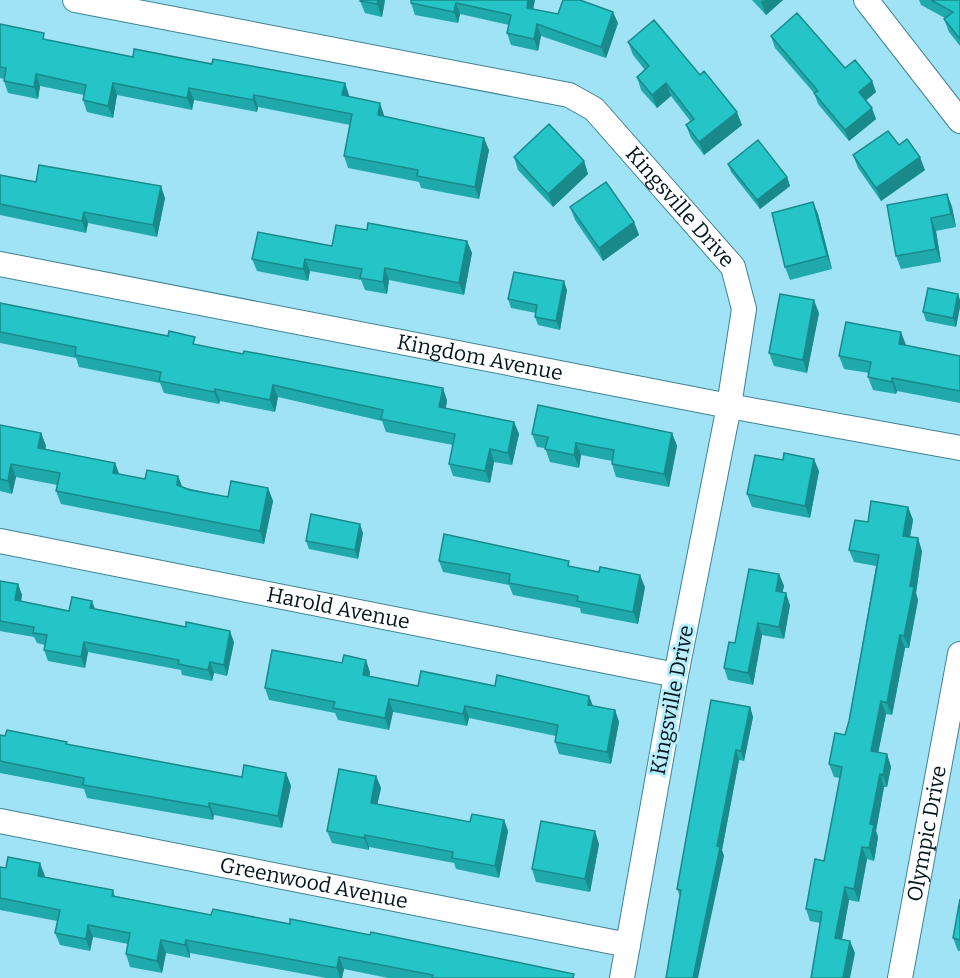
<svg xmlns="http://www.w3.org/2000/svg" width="960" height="978" font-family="Bitter,serif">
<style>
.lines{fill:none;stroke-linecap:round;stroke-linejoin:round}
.minor-casing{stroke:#3f8293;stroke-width:26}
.minor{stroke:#fff;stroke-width:24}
.wall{fill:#1fa9ab}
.shaded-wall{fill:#19898b}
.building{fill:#24c4c7;stroke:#19898b;stroke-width:1.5}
.labels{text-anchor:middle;stroke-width:6;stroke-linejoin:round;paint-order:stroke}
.street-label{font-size:21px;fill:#00151b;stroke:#b9eefd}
</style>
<rect width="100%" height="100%" fill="#a0e3f6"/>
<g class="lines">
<g class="minor-casing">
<g id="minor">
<path id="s1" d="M75,0L569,95L594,109L733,267L744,309L729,406L676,675L622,978"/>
<path d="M866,0L960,121"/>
<path id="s2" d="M0,264L729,406L960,448"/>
<path id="s3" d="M0,541L676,675"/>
<path id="s4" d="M0,821L628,945"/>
<path id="s5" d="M900,978L960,654"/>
</g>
</g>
<use href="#minor" class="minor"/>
</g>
<path class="wall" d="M385,0L382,17L365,13L360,1Z
M411,0H535L533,9L558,14L618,23L606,58L541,36L538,51L511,45L507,33L509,25L460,14L458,23L415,15L411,3Z
M752,0H783L766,15Z
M919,0H960V46L949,32L944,19L945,18L921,5Z
M0,24L47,40L133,57L212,64L345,83L349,97L384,115V117L489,150L479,199L421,188L419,182L348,168L344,156L350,125L258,107L257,112L194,100L192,110L117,95L113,118L87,112L83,100L84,95L40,86L38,99L8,93L4,81V79L0,78Z
M771,36L872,81L876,92L866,100L876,119L849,141L818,104L814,93L775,48Z
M628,42L742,125L704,155L691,138L686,125L691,122L671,96L657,108L641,90L637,77L645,70L633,55Z
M899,145L925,170L881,201L858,168L853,155Z
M514,157L584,161L588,174L553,207L518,170Z
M728,164L787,177L790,186L760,209L731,172Z
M0,175L36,182L165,198L157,237L88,223L86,233L0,215Z
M947,194L952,207L956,227L936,231L941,262L901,269L896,256Z
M813,202L818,214L832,269L790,280L785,267Z
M570,207L634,222L639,235L603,261L575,220Z
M367,230L467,241L472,253L464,295L389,280L387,294L365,290L361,280L310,271L308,281L257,271L252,259L332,246Z
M567,290L560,330L538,325L535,317L536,313L511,308L508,299Z
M960,300V307L956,327L926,321L923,312Z
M0,303L198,345L447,400L446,408L514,422L519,434L512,465L494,462L490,483L453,476L449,464L453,445L386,432L382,421L278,397L275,412L220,401L219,404L164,393L160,383L79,367L76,358L0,343Z
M819,313L807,373L774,366L769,353Z
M906,345L960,356V403L897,391L896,394L873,390L868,377L869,373L844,369L839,356Z
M0,425L41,433L46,446L45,449L115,463L119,474L145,479L178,476L182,487L228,497L268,488L273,501L264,544L61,504L56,491L57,485L16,477L12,494L0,491Z
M672,433L677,446L669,487L616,477L612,464V461L581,455L579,468L550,462L545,448L537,447L532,434Z
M819,471L810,518L752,507L747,494Z
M908,507L913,520L910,537L922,551L916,593L918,600L909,648H905L892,715L886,714L878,753L887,754L891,767L887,787H884L876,831L878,837L874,861L867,859L859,902L849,900L842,939L855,953L820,923L810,921L806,909L824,861L840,778L834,777L829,764L845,735L849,721L876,566L854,562L849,550Z
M363,533L358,559L309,549L306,541Z
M439,561L571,567L645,587L638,624L581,613L580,608L513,595L509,585L443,572Z
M779,574L784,586L782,593L790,605L784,639L762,635L753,685L728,680L724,668L735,643Z
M0,581L18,584L22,595L21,602L69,611L95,609L234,642L227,676L214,673L212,681L182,675L181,670L88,652L85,668L48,661L44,650L45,645L37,643L34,637L0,631Z
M370,672L369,677L418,686L593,706L615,710L619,722L611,764L559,754L555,742L556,736L469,718L467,726L393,712L389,730L338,720L335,713L269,700L265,688Z
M750,707L753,717L744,761L739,760L722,850L724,856L680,896L677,889Z
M0,735L67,745L242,777L286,773L291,786L282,828L214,815L213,820L87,798L84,789L0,773Z
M376,776L381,788L377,804L470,822L504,820L508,831L499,878L456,869L454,863L369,847V850L332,843L327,831Z
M599,844L590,892L536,882L532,869Z
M0,867L45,876V877L113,890L115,896L211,915L575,978H388L344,969L342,978H326L190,953V958L166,953L162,973L130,967L126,954L128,944L93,937L90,951L60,945L55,933L57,921L0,910Z
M960,899V951H958L953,938Z"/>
<path class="shaded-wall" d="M378,0H385L382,17L377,4Z
M528,0H535L531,19L527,8Z
M764,0H783L766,15L761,2Z
M456,3L460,14L458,23L454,12Z
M613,12L618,23L606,58L601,47Z
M537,24L541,36L538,51L534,39Z
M36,74L40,86L38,99L34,87Z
M872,81L876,92L863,103L859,92Z
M113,83L117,95L113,118L108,106Z
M345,83L349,95L347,108L342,95Z
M666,83L671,96L657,108L652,95Z
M189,88L194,100L192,110L187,98Z
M254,95L258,107L257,112L253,100Z
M380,103L384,115L382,127L378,115Z
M872,108L876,119L849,141L845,130Z
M737,112L742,125L704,155L699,142Z
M484,138L489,150L479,199L475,187Z
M920,157L925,170L881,201L876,188Z
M584,161L588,174L553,207L548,194Z
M787,177L790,186L760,209L757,200Z
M161,186L165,198L157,237L153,225Z
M947,194L952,207L956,227L951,214Z
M813,202L818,214L832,269L827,256Z
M84,212L88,223L86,233L82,221Z
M931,218L936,231L941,262L936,249Z
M634,222L639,235L603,261L599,248Z
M467,241L472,253L464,295L459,283Z
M305,259L310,271L308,281L303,269Z
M385,268L389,280L387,294L383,282Z
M564,281L567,290L560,330L556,321Z
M958,294L960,300V307L956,327L953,318Z
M814,300L819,313L807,373L803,360Z
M901,332L906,345L903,357L899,344Z
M892,378L897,391L896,394L892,382Z
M273,385L278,397L275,412L270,400Z
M443,388L447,400L444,419L439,407Z
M215,389L220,401L219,404L214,392Z
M514,422L519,434L512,465L508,453Z
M41,433L46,446L43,461L38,448Z
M672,433L677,446L669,487L664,474Z
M576,443L581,455L579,468L574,455Z
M490,449L494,462L490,483L485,471Z
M814,459L819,471L810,518L805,506Z
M115,463L120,476L113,473Z
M11,464L16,477L12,494L8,481Z
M178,476L183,489L177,485Z
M268,488L273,501L264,544L260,531Z
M908,507L913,520L908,548L903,536Z
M360,524L363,533L358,559L355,550Z
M918,538L922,551L916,593L918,600L909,648L904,636L910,586Z
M779,574L784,586L780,603L776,591Z
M640,575L645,587L638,624L633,612Z
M18,584L22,595L19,611L15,600Z
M786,593L790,605L784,639L779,627Z
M92,601L96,611L90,608Z
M758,623L762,635L753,685L748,673Z
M230,631L234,642L227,676L224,665Z
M900,635L905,648L892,715L887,703Z
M84,642L88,652L85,668L81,657Z
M366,660L370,672L367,688L363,675Z
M210,662L214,673L212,681L208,670Z
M589,696L594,708L588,705Z
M389,699L393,712L389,730L385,718Z
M881,701L886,714L876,764L871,751Z
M465,706L469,718L467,726L463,714Z
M750,707L753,717L744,761L741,751Z
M615,710L619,722L611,764L607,752Z
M736,750L739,760L722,850L724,856L698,978H693Z
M887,754L891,767L887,787L883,775Z
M286,773L291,786L282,828L278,816Z
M880,774L884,787L876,831L878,837L874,861L869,848L870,824Z
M376,776L381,788L375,815L371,803Z
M209,803L214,815L213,820L209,807Z
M504,820L508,831L499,878L495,866Z
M595,831L599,844L590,892L585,879Z
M365,835L369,847V850L364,838Z
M862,847L867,859L859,902L854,889Z
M40,863L45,876L43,888L38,876Z
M845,887L849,900L840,950L835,938Z
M88,925L93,937L90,951L86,939Z
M161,940L166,953L162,973L157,961Z
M186,940L190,953V958L185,945Z
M850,941L855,953L850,978H843Z
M339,957L344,969L342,978H340L337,968Z"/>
<path class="building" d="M361,0H378L377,4L360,1Z
M411,0H528L527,8L558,14L563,0H580L613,12L601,47L537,24L534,39L507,33L511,15L507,14L456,3L454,12L411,3Z
M931,0H960V39L944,19L953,12Z
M797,13L845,68L855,60L872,81L859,92L872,108L845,130L814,93L818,91L771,36Z
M654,20L700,75L704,71L737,112L699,142L686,125L694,119L666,83L652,95L637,77L649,66L628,42Z
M0,24L44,33L43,39L133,57L134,49L212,64L213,59L345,83L342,95L380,103L378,115L484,138L475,187L417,176L418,170L344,156L352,114L254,95L253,100L189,88L187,98L113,83L108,106L83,100L86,85L36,74L34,87L4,81L6,68L0,67Z
M549,124L584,161L548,194L514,157Z
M888,131L899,145L907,139L920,157L876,188L853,155Z
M758,140L787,177L757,200L728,164Z
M39,165L161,186L153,225L84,212L82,221L0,204V175L36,182Z
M606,182L634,222L599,248L570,207Z
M947,194L951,214L931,218L936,249L896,256L887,205Z
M813,202L827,256L785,267L772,213Z
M368,223L467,241L459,283L385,268L383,282L360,278L362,269L305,259L303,269L252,259L258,232L332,246L336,225L367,230Z
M514,272L564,281L556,321L535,317L537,305L508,299Z
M928,288L958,294L953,318L923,312Z
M780,294L814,300L803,360L769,353Z
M0,303L168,336L169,331L195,337L193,344L243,354L244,351L443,388L439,407L514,422L508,453L490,449L485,471L449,464L455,434L381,419L383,410L273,385L270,400L215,389L214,392L159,381L161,372L75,355L76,347L0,332Z
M846,322L901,332L899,344L960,356V391L892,378V382L868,377L871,362L839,356Z
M538,405L672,433L664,474L612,464L614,450L576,443L574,455L545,449L548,437L532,434Z
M0,425L41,433L38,448L115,463L113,473L145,479L147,470L178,476L177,485L190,490L228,497L231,481L268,488L260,531L56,491L60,473L11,464L8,481L0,479Z
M784,453L814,459L805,506L747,494L755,455L783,460Z
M871,501L908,507L903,536L918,538L910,586L914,587L904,636L900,635L887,703L881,701L871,751L887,754L883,775L880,774L870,824L874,825L869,848L862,847L854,889L845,887L835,938L850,941L843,978H811L822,912L806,909L815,859L824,861L842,767L829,764L835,733L845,735L849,721L879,555L849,550L855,520L868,522Z
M311,514L360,524L355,550L306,541Z
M444,534L569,561L568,566L599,572L600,567L640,575L633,612L577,601L578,596L509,583L510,574L439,561Z
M749,569L779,574L776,591L786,593L779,627L758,623L748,673L724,668L729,642L735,643Z
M0,581L18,584L15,600L69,611L72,597L92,601L90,608L186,627V622L230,631L224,665L210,662L208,670L178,664L179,660L84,642L81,657L44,650L47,635L33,633L34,627L0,621Z
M272,650L342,663L344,655L366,660L363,675L418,686L421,671L495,686L497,675L589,696L588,705L615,710L607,752L555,742L558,725L465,706L463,714L389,699L385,718L333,708L335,702L265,688Z
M711,700L750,707L741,751L736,750L717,846L720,847L693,978H666L681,890L677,889Z
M7,730L67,742L66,744L242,777L244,765L286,773L278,816L209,803V807L83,785L84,778L0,761V735L5,736Z
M339,769L376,776L371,803L470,822L472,814L504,820L495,866L452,858L453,852L365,835L364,838L327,831Z
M541,821L595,831L585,879L532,869Z
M8,857L40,863L38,876L113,890L112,896L211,915L213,909L290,924V919L370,935L371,932L574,974L573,978H432L433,975L339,957L337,968L186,940L185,945L161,940L157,961L126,954L130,933L88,925L86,939L55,933L60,910L0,898V867L6,868Z
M960,899V940L953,938Z"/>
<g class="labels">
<g class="street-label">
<text dy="7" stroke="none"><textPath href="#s1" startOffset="662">Kingsville Drive</textPath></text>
<text dy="7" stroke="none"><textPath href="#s2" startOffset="489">Kingdom Avenue</textPath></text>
<text dy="7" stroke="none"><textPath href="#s3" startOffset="345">Harold Avenue</textPath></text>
<text transform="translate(672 700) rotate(-79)" y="7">Kingsville Drive</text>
<text dy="7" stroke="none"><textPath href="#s5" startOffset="147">Olympic Drive</textPath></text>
<text dy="7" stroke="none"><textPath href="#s4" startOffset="320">Greenwood Avenue</textPath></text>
</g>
</g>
</svg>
